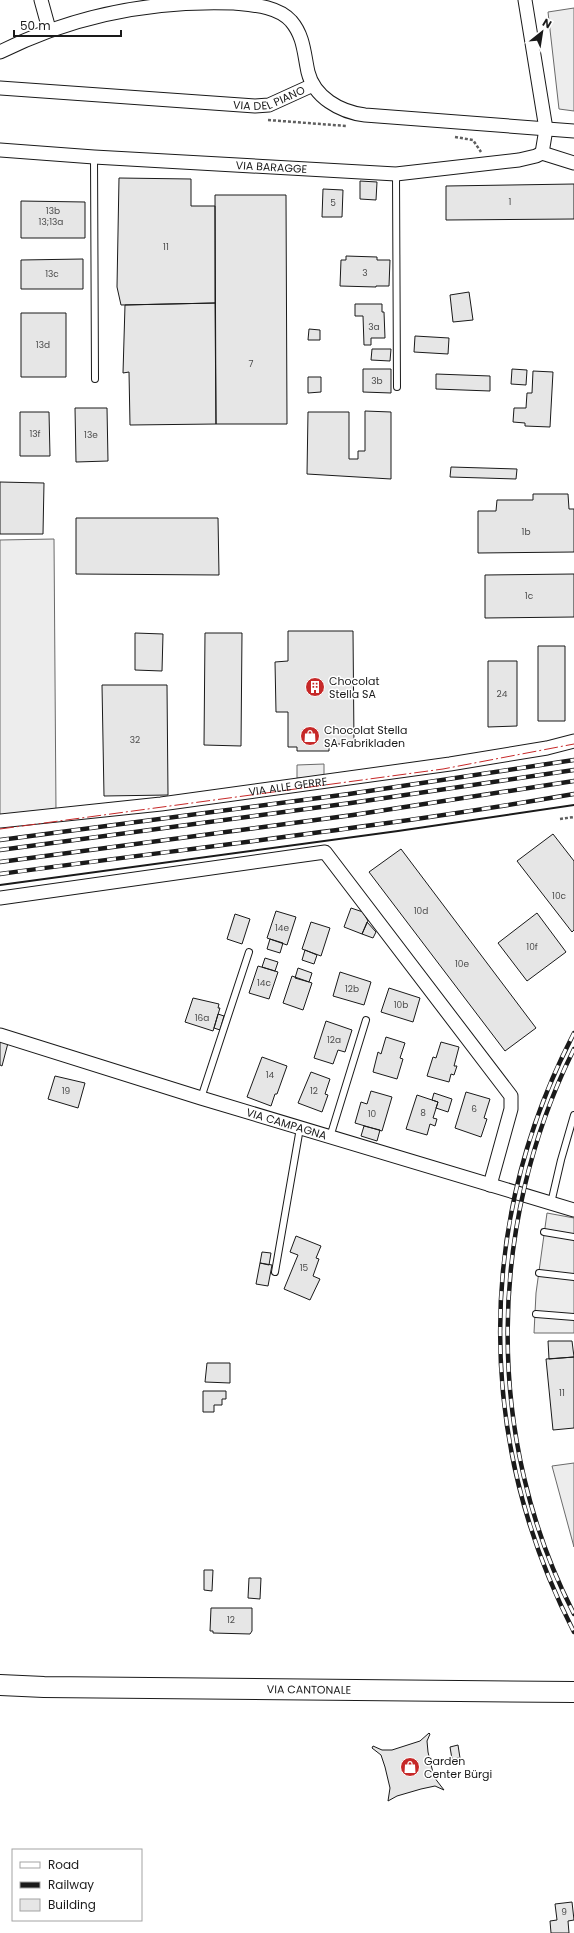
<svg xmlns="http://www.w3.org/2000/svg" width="574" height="1933" font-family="Poppins,sans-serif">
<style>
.built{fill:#ededed;stroke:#6a6a6a}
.building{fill:#e6e6e6;stroke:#1a1a1a}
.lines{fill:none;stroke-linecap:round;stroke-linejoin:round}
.service-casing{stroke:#1a1a1a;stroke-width:8}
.minor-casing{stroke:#1a1a1a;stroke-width:15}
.primary-casing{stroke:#1a1a1a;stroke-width:22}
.path{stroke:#5f5f5f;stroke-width:2.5;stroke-dasharray:3 2;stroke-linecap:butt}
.service{stroke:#fff;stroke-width:6}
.minor{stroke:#fff;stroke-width:13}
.primary{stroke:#fff;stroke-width:20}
.rail-casing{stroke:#1a1a1a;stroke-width:4.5}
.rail{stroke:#fff;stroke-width:3;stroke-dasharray:9;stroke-linecap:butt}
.wall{stroke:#1a1a1a;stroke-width:2}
.power{stroke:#c62828;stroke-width:1;stroke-dasharray:14 3 2 3;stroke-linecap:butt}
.labels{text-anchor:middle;stroke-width:3;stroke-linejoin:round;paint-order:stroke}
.number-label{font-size:9px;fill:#4d4d4d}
.street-label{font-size:11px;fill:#1a1a1a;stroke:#fff}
.poi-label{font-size:11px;fill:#1a1a1a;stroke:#fff;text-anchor:start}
</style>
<rect width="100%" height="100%" fill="#fff"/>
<path class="built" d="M574,8V111L559,109L548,12Z
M54,539L56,812L0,818V540Z
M324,764V777L297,778V765Z
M547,1213L574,1218V1333H534L536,1293Z
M574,1463V1547L552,1466Z"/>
<path class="building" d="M119,178L191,179V206H215V303L121,305L117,287Z
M360,181L377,182L376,200L360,199Z
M574,184V219L446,220V186Z
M323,189L343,190L342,217H322Z
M215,195H286L287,424H216Z
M21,201L85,202V238H21Z
M346,256L377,257V260H390L389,286H376V287L340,286L341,260H346Z
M83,259V289H21V260Z
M469,292L473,320L453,322L450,295Z
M215,303L216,424L130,425L129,372L123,373L125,305Z
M355,304H382V312H384L385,338H371V345H364L363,316H355Z
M21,313H66V377H21Z
M309,329L320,330V340H308Z
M415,336L449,338L448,354L414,352Z
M372,349H391L390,361L371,360Z
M363,369H391V393L363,392Z
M512,369L527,370L526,385L511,384Z
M533,371L553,372L550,427L525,426V423L513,422L514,408H526L527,393H532Z
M436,374L490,376V391L436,389Z
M308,377H321V392L308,393Z
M75,408H107L108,461L76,462Z
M365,411L391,412V479L307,474L308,412H349V459H358V451H365Z
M20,412H49L50,456H20Z
M451,467L517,469L516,479L450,477Z
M0,482L44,483L43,534H0Z
M533,494H568L569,509H574V552L478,553V511H496L497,500H533Z
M76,518H218L219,575L76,574Z
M574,574V617L485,618V575Z
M288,631H353L354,744H329V751H297V747H288V712H276L275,662L288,661Z
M135,633L163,634L162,671L135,670Z
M205,633H242L241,746L204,745Z
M538,646H565V721H538Z
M488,661H517V726L488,727Z
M102,685H167L168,795L104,796Z
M553,834L574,861V930L572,932L517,861Z
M401,849L536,1028L505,1051L369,872Z
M351,908L363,912L368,921L362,934L344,927Z
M276,911L296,917L287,945L267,938Z
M537,913L566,952L527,981L498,943Z
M235,914L250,919L242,944L227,939Z
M311,922L330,928L321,956L302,949Z
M367,922L376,932L373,938L362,934Z
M270,939L283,943L280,953L267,949Z
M305,950L317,955L314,964L302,960Z
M265,958L278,962L275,971L262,967Z
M258,966L278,972L269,999L249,993Z
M298,968L312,973L309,982L295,978Z
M340,972L371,982L364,1005L333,996Z
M292,976L312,983L303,1010L283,1003Z
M389,988L420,998L413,1022L381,1012Z
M193,998L219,1004L218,1008H220L213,1031L185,1022Z
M218,1014L224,1016L220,1030L214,1028Z
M326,1021L352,1030L345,1052L338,1050L333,1064L314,1058Z
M386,1037L405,1043L400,1058L403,1059L397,1079L373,1072L378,1052L381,1054Z
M0,1041L8,1043L2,1066L0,1065Z
M441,1042L459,1047L454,1066H457L454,1075L451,1074L449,1082L427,1076L433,1057L436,1058Z
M262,1057L287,1066L277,1094H275L271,1106L247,1097Z
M311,1072L330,1079L325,1094L328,1095L322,1112L298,1103Z
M55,1076L85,1083L78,1108L48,1099Z
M371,1091L392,1097L382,1131L355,1123L361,1102L367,1104Z
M466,1092L490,1099L484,1118L487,1119L481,1137L455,1128Z
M434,1093L452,1099L448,1112L436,1108L438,1102L432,1100Z
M417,1095L438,1102L433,1118L437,1119L435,1126L430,1124L427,1135L406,1129Z
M364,1126L380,1130L377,1141L361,1136Z
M296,1236L321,1246L316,1258L319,1259L313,1276L320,1279L310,1300L284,1289L298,1255L290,1252Z
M262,1252L271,1253L269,1265L260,1263Z
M260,1263L272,1265L268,1286L256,1284Z
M548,1341H572L574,1357L549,1359Z
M574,1357V1428L553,1430L546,1359Z
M207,1363H230V1383L205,1382Z
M203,1391H226V1399H222V1405H214V1412H203Z
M204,1570H213L212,1591L204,1590Z
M249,1578H261L260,1599L248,1598Z
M211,1608H252V1631L250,1634L213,1633V1631H210Z
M429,1733L430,1734L427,1741L428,1752L434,1777L444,1790L435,1786L421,1789L397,1796L388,1801L390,1788L385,1767L381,1755L372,1748L373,1746L382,1750H392L420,1741Z
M458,1745L460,1758L452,1759L450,1747Z
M572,1902L574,1920L568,1921L569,1933H551L550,1921L557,1920L555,1904Z"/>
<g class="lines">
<g class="service-casing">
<path id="service" d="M94,157L95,379
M396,174L397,387
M201,1098L249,952
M330,1137L366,1020
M551,1203L561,1160L574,1115
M544,1232L574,1237
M275,1272L300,1128
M539,1273L574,1277
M536,1314L574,1317"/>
</g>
<g class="minor-casing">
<g id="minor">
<path d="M41,0L49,29"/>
<path d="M525,0L546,129L542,153"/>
<path d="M0,52C74,15 152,0 234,3C253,5 277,6 291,21C304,36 304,54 308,72C314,97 340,112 365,115L574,131"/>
<path id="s1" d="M0,88L255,106L269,105L313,85"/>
<path id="s2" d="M0,150L94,157L396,174L519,160L536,156L542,153L574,163"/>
<path id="s3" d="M0,821L161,804L450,764L547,748L574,741"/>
<path d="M0,898L325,852L511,1096V1109L490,1185"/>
<path id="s4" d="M0,1035L201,1098L574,1210"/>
</g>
</g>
<g class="primary-casing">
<g id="primary">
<path id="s5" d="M0,1685L44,1687L574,1692"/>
</g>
</g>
<path class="path" d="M268,120L347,126
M455,137L473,140L481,152
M560,819L574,817"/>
<use href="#service" class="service"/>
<use href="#minor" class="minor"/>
<use href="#primary" class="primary"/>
<g class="rail-casing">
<path id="rail" d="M0,840L349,794L574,760
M0,850L351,803L574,770
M0,862L353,815L574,781
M0,874C191,848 384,827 574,794
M574,1033C475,1224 476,1441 574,1632
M574,1049C487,1224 484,1439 574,1614"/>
</g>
<use href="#rail" class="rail"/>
<path class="wall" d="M0,885L398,831L574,805"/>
<path class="power" d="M0,829L443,769L574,744"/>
</g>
<defs>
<g id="building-disc" transform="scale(1)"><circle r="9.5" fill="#c62828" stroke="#fff"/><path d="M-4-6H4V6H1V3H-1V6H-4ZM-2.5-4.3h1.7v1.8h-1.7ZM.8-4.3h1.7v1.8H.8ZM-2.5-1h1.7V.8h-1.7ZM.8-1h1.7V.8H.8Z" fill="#fff"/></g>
<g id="shop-disc" transform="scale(1)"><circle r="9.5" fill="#c62828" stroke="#fff"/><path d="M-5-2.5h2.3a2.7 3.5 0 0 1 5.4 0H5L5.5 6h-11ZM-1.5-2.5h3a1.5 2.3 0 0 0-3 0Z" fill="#fff"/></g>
</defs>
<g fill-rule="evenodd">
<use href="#building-disc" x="315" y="687"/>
<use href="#shop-disc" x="310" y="736"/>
<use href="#shop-disc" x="410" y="1767"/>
</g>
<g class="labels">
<g class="number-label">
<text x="510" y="205">1</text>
<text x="333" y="206">5</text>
<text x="53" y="214">13b</text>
<text x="51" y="225">13;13a</text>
<text x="166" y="250">11</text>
<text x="365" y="276">3</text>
<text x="52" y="277">13c</text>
<text x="374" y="330">3a</text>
<text x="43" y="348">13d</text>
<text x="251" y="367">7</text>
<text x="377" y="384">3b</text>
<text x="35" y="437">13f</text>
<text x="91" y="438">13e</text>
<text x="526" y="535">1b</text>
<text x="529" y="599">1c</text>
<text x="502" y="697">24</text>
<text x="135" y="743">32</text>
<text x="559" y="899">10c</text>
<text x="421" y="914">10d</text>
<text x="282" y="931">14e</text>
<text x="532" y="950">10f</text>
<text x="462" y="967">10e</text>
<text x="264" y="986">14c</text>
<text x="352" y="992">12b</text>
<text x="401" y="1008">10b</text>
<text x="202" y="1021">16a</text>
<text x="334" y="1043">12a</text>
<text x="270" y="1078">14</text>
<text x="66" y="1094">19</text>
<text x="314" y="1094">12</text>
<text x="474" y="1112">6</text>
<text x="423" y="1116">8</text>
<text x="372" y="1117">10</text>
<text x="304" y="1271">15</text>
<text x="562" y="1396">11</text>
<text x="231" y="1623">12</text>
<text x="564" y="1915">9</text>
</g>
<g class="street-label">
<text dy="4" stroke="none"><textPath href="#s1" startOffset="271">VIA DEL PIANO</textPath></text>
<text dy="4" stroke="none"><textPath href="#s2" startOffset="272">VIA BARAGGE</textPath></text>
<text dy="4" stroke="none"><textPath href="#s3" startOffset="290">VIA ALLE GERRE</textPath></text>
<text dy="4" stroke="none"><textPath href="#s4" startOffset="300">VIA CAMPAGNA</textPath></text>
<text dy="4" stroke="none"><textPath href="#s5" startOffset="309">VIA CANTONALE</textPath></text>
</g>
<g class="poi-label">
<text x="329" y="685">Chocolat<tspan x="329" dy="13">Stella SA</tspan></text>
<text x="324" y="734">Chocolat Stella<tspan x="324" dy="13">SA Fabrikladen</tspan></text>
<text x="424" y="1765">Garden<tspan x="424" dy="13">Center Bürgi</tspan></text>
</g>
</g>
<rect x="12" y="1849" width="130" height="72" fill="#ffffff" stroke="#a3a3a3"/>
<rect x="20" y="1862" width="20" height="6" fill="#ffffff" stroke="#a3a3a3"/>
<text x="48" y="1869" font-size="12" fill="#1a1a1a">Road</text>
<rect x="20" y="1882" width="20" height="6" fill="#1a1a1a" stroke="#a3a3a3"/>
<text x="48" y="1889" font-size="12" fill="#1a1a1a">Railway</text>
<rect x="20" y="1899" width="20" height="12" fill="#e6e6e6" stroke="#a3a3a3"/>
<text x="48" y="1909" font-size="12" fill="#1a1a1a">Building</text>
<g transform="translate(542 32) rotate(30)" stroke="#ffffff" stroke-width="3" paint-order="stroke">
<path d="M0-3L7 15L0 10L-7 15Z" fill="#1a1a1a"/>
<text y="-6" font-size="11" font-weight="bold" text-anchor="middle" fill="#1a1a1a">N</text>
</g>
<path d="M14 30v6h107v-6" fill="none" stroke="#1a1a1a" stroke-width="2"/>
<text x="20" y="30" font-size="12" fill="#1a1a1a" stroke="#ffffff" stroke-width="3" paint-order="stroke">50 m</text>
</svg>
